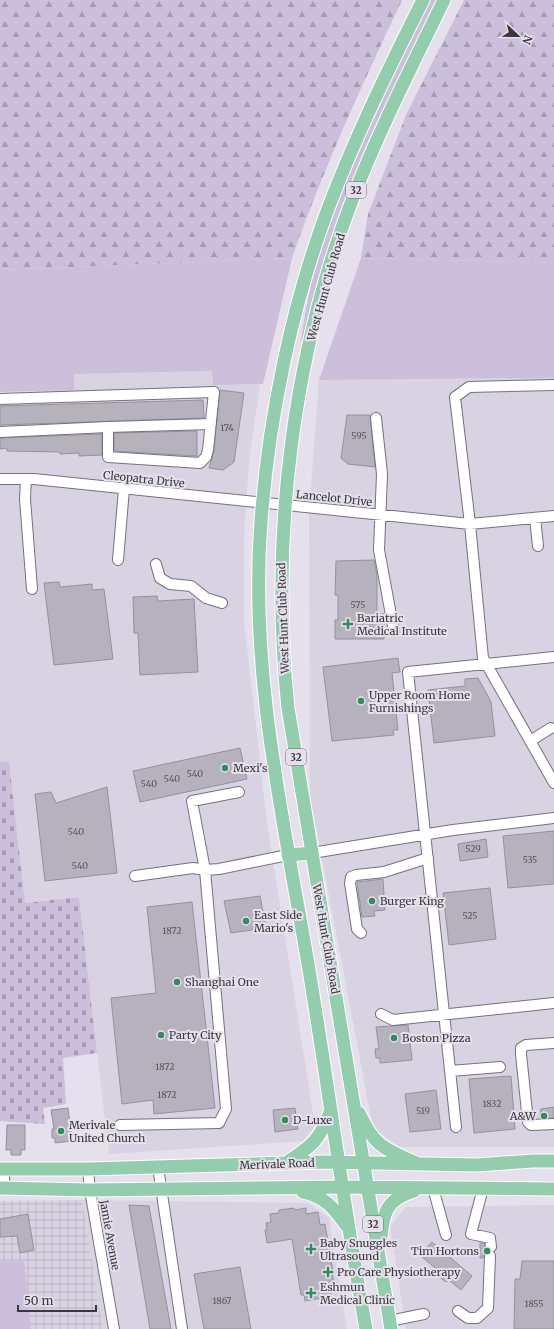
<svg xmlns="http://www.w3.org/2000/svg" width="554" height="1329" font-family="Merriweather,serif">
<style>
.built{fill:#d9d2e3}
.industrial{fill:url(#industrial-grid)}
.grass{fill:#cbbfdb}
.forest{fill:url(#forest-firs)}
.cemetery{fill:url(#cemetery-stones)}
.building{fill:#b6b2bd;stroke:#95909b}
.lines{fill:none;stroke-linecap:round;stroke-linejoin:round}
.minor-casing{stroke:#76717c;stroke-width:12}
.major-casing{stroke:#fff;stroke-width:15}
.minor{stroke:#fff;stroke-width:10}
.major{stroke:#94cdae;stroke-width:13}
.poi-dot{fill:#358a5e;stroke:#e5e0ec;stroke-width:1.5}
.labels{text-anchor:middle;stroke-width:4;stroke-linejoin:round;paint-order:stroke}
.number-label{font-size:9px;fill:#59565c}
.shield{fill:#e5e0ec;stroke:#6d6a71;stroke-width:1}
.shield-label{font-size:10px;font-weight:bold;fill:#3a383c}
.street-label{font-size:11px;fill:#3a383c;stroke:#e5e0ec}
.poi-label{font-size:11px;fill:#3a383c;stroke:#e5e0ec;text-anchor:start}
</style>
<defs>
<pattern id="industrial-grid" width="8" height="8" patternUnits="userSpaceOnUse"><rect width="8" height="8" fill="#d9d2e3"/><path d="M0 4h8M4 0v8" fill="none" stroke="#bbb5c4"/></pattern>
<pattern id="forest-firs" width="22" height="20" patternUnits="userSpaceOnUse"><rect width="22" height="20" fill="#cbbfdb"/><path d="M5 1l3.5 6h-7zM16 11l3.5 6h-7z" fill="#a69cb3"/></pattern>
<pattern id="cemetery-stones" width="16" height="16" patternUnits="userSpaceOnUse"><rect width="16" height="16" fill="#cbbfdb"/><path d="M2 7V4a2 2 0 0 1 4 0v3zM10 15v-3a2 2 0 0 1 4 0v3z" fill="#a69cb3"/></pattern>
</defs>
<rect width="100%" height="100%" fill="#e5e0ec"/>
<path class="built" d="M212,371L213,384L260,385L249,462L244,537V621L267,823L315,1126L303,1141L109,1154L79,897L25,903L9,762H0V393L74,390V374Z
M554,378V1147H400L373,1128L310,795L309,512L319,380Z
M82,1200L308,1203L329,1218L347,1329H103Z
M554,1205V1329H406L390,1226L406,1207Z"/>
<path class="industrial" d="M82,1200L103,1329H0V1201Z"/>
<path class="grass" d="M430,0H438C406,68 370,135 343,205C327,249 314,296 303,342L301,341C316,221 377,107 430,0Z
M292,258L263,384L213,385L212,371L74,374V390L0,392V270Z
M361,258L554,263V378L319,380Z
M0,1261H24L31,1329H0Z"/>
<path class="forest" d="M0,0H402C362,85 323,169 292,258L0,270Z
M464,0H554V263L361,258L368,214L406,115Z"/>
<path class="cemetery" d="M0,762H9L25,903L79,897L97,1053L63,1058L66,1104L43,1108L45,1124L0,1121V1158Z"/>
<path class="building" d="M220,390L244,393L234,462L223,470L209,468L214,451Z
M203,400L204,418L0,425V406Z
M347,415H370L375,467L348,464L341,458Z
M197,431V456L114,451V433Z
M102,434V455L79,456V453L60,454V452L7,451V448L0,449V438Z
M374,560L377,576V614H384V639H335V620H338V595H335L336,561Z
M59,582L60,587L92,584V590L104,589L113,659L54,665L44,583Z
M157,596L158,601L194,599L198,672L140,675L138,633H134L133,597Z
M398,658L400,672L392,673L398,730H393L394,735L332,741L323,667Z
M478,678L491,702L495,736L434,743L428,690L465,686V679Z
M240,748L247,779L140,802L133,771Z
M107,787L117,873L45,881L35,794L51,792L56,803Z
M554,831V884L508,888L503,836Z
M486,839L488,857L460,861L458,844Z
M383,879L385,910L374,911L375,916L362,917L357,882Z
M490,888L496,939L449,945L443,893Z
M260,896L266,928L231,933L224,901Z
M192,902L215,1108L154,1114L153,1100L122,1104L111,998L156,993L147,907Z
M408,1025L412,1060L380,1063V1058H376L375,1049H379L376,1027Z
M511,1076L515,1129L474,1133L469,1079Z
M436,1090L441,1129L410,1132L405,1094Z
M554,1107V1118H540L541,1109Z
M68,1108L72,1141L55,1143V1138H52V1129H54L51,1110Z
M295,1108L298,1129L275,1132L273,1110Z
M7,1125H25V1150H21V1155H11V1150H6Z
M129,1205L149,1206L171,1329H150Z
M294,1208L295,1210L306,1208V1214L318,1212L320,1225L325,1224L333,1272H332L335,1290H330L331,1296L305,1301L304,1295H301L292,1239L267,1243L265,1230H267L266,1223L271,1222L270,1214L279,1213V1210Z
M28,1214L34,1250L20,1253L17,1236L0,1237V1219Z
M432,1242L472,1276L461,1290L449,1280L446,1282L438,1276L441,1273L420,1255Z
M480,1243H484L486,1251L483,1258H480Z
M522,1261H554V1329H514L515,1279H520Z
M240,1267L251,1329H204L194,1274Z"/>
<g class="lines">
<g class="minor-casing">
<path id="minor" d="M554,385L469,387L455,397L470,524L483,658L554,783
M0,399L214,392L208,450L206,457L200,463L108,457V427L0,432
M376,418L382,474L379,550L394,631
M108,427L211,424
M0,479H34L470,524L554,516
M26,479L25,499L32,589
M535,518L538,546
M118,560L124,489
M156,564L160,578L170,584L191,586L206,598L222,603
M530,741L551,728
M312,853L453,830L554,818
M135,876L193,868L205,870L219,869L288,855
M361,933L357,929L350,883L351,877L356,875L384,872L428,858
M381,1014L393,1020L554,1003
M554,1043L526,1045L521,1048V1054L528,1122L531,1125L554,1124
M450,1071L500,1067
M120,1125L219,1123L226,1109L205,870L192,801L239,792
M456,1127L408,672L554,657
M158,1167L182,1329
M3,1169L5,1188
M88,1169L90,1190L114,1329
M433,1188L446,1235
M483,1188L471,1234L490,1238L491,1247
M458,1311L468,1318H477L488,1308L490,1256
M389,1321L424,1314"/>
</g>
<g class="major-casing">
<path id="major" d="M288,855L312,853
M359,1113C375,1147 383,1148 416,1163
M286,1163C313,1145 319,1141 331,1110
M0,1169H88L323,1162L476,1165L533,1161H554
M0,1188L90,1190L341,1187L554,1189
M303,1192C324,1196 334,1208 346,1225
M381,1238C383,1212 387,1199 414,1191
M366,1329C344,1210 329,1090 309,970C284,821 249,673 261,521C269,416 292,304 329,206C356,135 389,68 423,0
M391,1329L288,708C270,538 292,355 354,195C380,128 413,64 444,0"/>
</g>
<use href="#minor" class="minor"/>
<use href="#major" class="major"/>
</g>
<g class="poi-dot">
<path d="M346 618h4v4h4v4h-4v4h-4v-4h-4v-4h4z"/>
<circle cx="361" cy="701" r="4"/>
<circle cx="225" cy="768" r="4"/>
<circle cx="372" cy="901" r="4"/>
<circle cx="246" cy="921" r="4"/>
<circle cx="177" cy="982" r="4"/>
<circle cx="161" cy="1035" r="4"/>
<circle cx="394" cy="1038" r="4"/>
<circle cx="544" cy="1116" r="4"/>
<circle cx="285" cy="1120" r="4"/>
<circle cx="61" cy="1131" r="4"/>
<path d="M309 1243h4v4h4v4h-4v4h-4v-4h-4v-4h4z"/>
<circle cx="487" cy="1251" r="4"/>
<path d="M326 1266h4v4h4v4h-4v4h-4v-4h-4v-4h4z"/>
<path d="M309 1287h4v4h4v4h-4v4h-4v-4h-4v-4h4z"/>
</g>
<g class="labels">
<g class="number-label">
<text x="227" y="431">174</text>
<text x="359" y="439">595</text>
<text x="358" y="608">575</text>
<text x="195" y="777">540</text>
<text x="172" y="782">540</text>
<text x="149" y="787">540</text>
<text x="76" y="835">540</text>
<text x="473" y="852">529</text>
<text x="530" y="863">535</text>
<text x="80" y="869">540</text>
<text x="470" y="919">525</text>
<text x="172" y="934">1872</text>
<text x="165" y="1070">1872</text>
<text x="167" y="1098">1872</text>
<text x="492" y="1107">1832</text>
<text x="423" y="1114">519</text>
<text x="222" y="1304">1867</text>
<text x="534" y="1307">1855</text>
</g>
<g class="shield">
<rect x="346" y="182" width="20" height="16" rx="3"/>
<rect x="286" y="749" width="20" height="16" rx="3"/>
<rect x="363" y="1216" width="20" height="16" rx="3"/>
</g>
<g class="shield-label">
<text x="356" y="194">32</text>
<text x="296" y="761">32</text>
<text x="373" y="1228">32</text>
</g>
<g class="street-label">
<text transform="translate(326 287) rotate(-74)" y="4">West Hunt Club Road</text>
<text transform="translate(144 479) rotate(6)" y="4">Cleopatra Drive</text>
<text transform="translate(334 498) rotate(6)" y="4">Lancelot Drive</text>
<text transform="translate(283 618) rotate(-92)" y="4">West Hunt Club Road</text>
<text transform="translate(326 939) rotate(80)" y="4">West Hunt Club Road</text>
<text transform="translate(277 1164) rotate(-2)" y="4">Merivale Road</text>
<text transform="translate(110 1235) rotate(80)" y="4">Jamie Avenue</text>
</g>
<g class="poi-label">
<text x="357" y="622">Bariatric<tspan x="357" dy="13">Medical Institute</tspan></text>
<text x="369" y="699">Upper Room Home<tspan x="369" dy="13">Furnishings</tspan></text>
<text x="233" y="772">Mexi's</text>
<text x="380" y="905">Burger King</text>
<text x="254" y="919">East Side<tspan x="254" dy="13">Mario's</tspan></text>
<text x="185" y="986">Shanghai One</text>
<text x="169" y="1039">Party City</text>
<text x="402" y="1042">Boston Pizza</text>
<text x="536" y="1120" text-anchor="end">A&amp;W</text>
<text x="293" y="1124">D-Luxe</text>
<text x="69" y="1129">Merivale<tspan x="69" dy="13">United Church</tspan></text>
<text x="320" y="1247">Baby Snuggles<tspan x="320" dy="13">Ultrasound</tspan></text>
<text x="479" y="1255" text-anchor="end">Tim Hortons</text>
<text x="337" y="1276">Pro Care Physiotherapy</text>
<text x="320" y="1291">Eshmun<tspan x="320" dy="13">Medical Clinic</tspan></text>
</g>
</g>
<g transform="translate(518 36) rotate(112)" stroke="#e5e0ec" stroke-width="3" paint-order="stroke">
<path d="M0-3L7 15L0 10L-7 15Z" fill="#3a383c"/>
<text y="-6" font-size="11" font-weight="bold" text-anchor="middle" fill="#3a383c">N</text>
</g>
<path d="M18 1305v6h78v-6" fill="none" stroke="#3a383c" stroke-width="2"/>
<text x="24" y="1305" font-size="12" fill="#3a383c" stroke="#e5e0ec" stroke-width="3" paint-order="stroke">50 m</text>
</svg>
